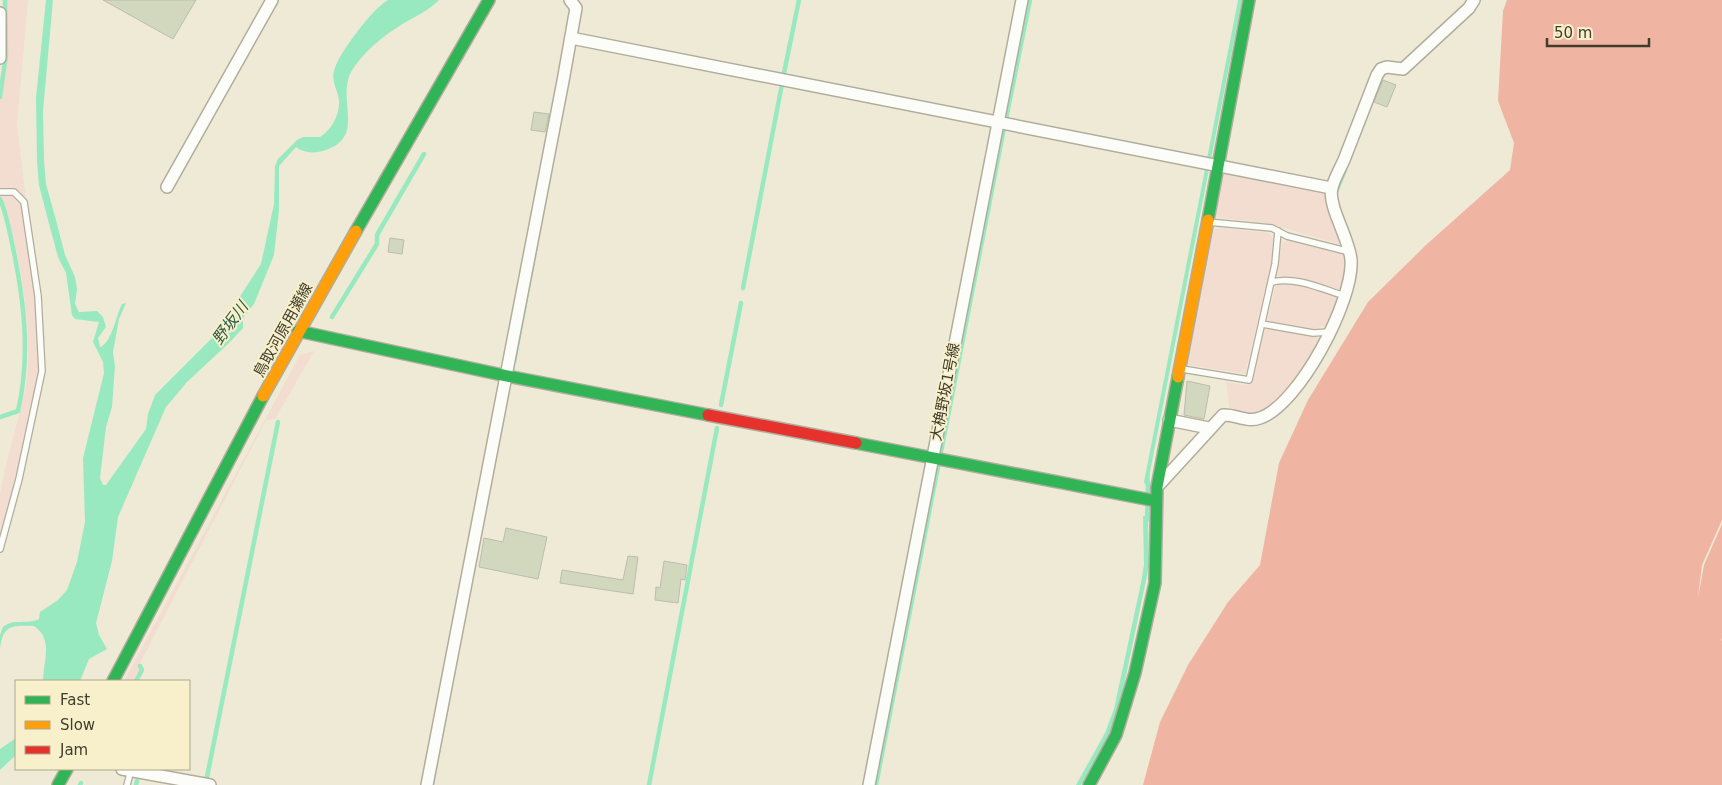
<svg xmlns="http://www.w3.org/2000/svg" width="1722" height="785" viewBox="0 0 1722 785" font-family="'DejaVu Sans','Noto Sans JP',sans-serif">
  <rect width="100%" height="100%" fill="#eeead6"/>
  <!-- green -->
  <g fill="#f2ddd0">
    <path d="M3,0H28L17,124L26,201L15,189H0V80L5,50Z"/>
    <path d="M1223,170L1328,192L1345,246L1271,224L1214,217Z"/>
    <path d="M12,194L15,195L22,205L35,289L40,371L21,462L0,541C0,526 0,510 0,495C6,460 17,426 25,391C35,342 20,241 0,196Z"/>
    <path d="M1220,228L1269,233L1273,238L1272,261L1245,374L1183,364L1212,230Z"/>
    <path d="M1287,240L1346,255L1344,292L1300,278L1276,276L1282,243Z"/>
    <path d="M1288,282L1342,298L1329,325L1312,329L1267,322L1275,288L1279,284Z"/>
    <path d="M1265,328L1322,338L1298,381L1274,406L1252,416L1230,411L1226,382L1246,385L1253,382Z"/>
    <path d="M314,351L275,419L266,420L139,665L141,670L135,681H124L300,355Z"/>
  </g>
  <!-- forest -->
  <path fill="#f0b5a2" d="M1507,0H1722V520L1702,565L1698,598L1704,565L1722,524V640L1719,637L1722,641V785H1143L1160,722L1188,665L1228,602L1260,565L1279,463L1308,400L1368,302L1426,245L1510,170L1514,143L1498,101L1503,11Z"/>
  <!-- water -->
  <g fill="#98e9c0">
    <path d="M46,0H53L43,111L44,161L46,184L56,220L65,255L75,277L77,289L75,304L79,312L97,311L103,317L106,327L98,338L100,347C112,343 116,315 122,304L126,303L119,319L113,352L115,366L112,407L106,427L100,478L103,485H106L146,429L148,414L155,395L215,335L261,264L274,204L275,166L278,159L297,140L303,137H320C331,130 340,115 339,101C338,90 331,82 334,71C338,54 373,8 388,0H439C428,11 414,17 401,25C383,36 362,53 351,72C339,94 357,125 341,141C330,152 308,157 296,147L279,166V210L274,255L254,304L243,318V328L231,341L187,382L166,407L118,517L112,561L96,623L99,635L107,649L89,659L80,681H43C43,661 54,640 34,626C11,625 3,625 0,649V635L3,627C14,618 27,625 39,619L40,612L58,600L67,590L77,562L85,522L83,458L104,373L103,362L93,342L99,322L75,319L72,315L66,273L58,257L48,220L39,185L37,161L36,98Z"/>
    <path d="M1238,0H1242L1150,472L1149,488H1147L1144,482Z"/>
    <path d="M576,44L516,363L513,362L572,46Z"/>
    <path d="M507,386L510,387L434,785H431Z"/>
    <path d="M1143,516H1148L1149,566L1119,709L1109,734L1081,785H1076L1105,733L1114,709L1141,583L1144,565Z"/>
    <path d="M16,738V755L0,770V749Z"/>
  </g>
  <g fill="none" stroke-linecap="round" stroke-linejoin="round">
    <!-- stream -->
    <g stroke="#98e9c0" stroke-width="4.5">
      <path d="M784,73L799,0"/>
      <path d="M0,97L6,55L5,0"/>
      <path d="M1006,119L1030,0"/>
      <path d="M1336,192L1345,170"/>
      <path d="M0,199C6,213 9,228 12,243C24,298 31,356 18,411L0,417"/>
      <path d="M743,288L782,84"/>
      <path d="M332,317L377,244V235L424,154"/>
      <path d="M721,405L741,303"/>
      <path d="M941,452L1004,128"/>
      <path d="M1147,520L1148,482"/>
      <path d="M136,681L142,670L140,666"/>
      <path d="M207,777L278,422"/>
      <path d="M80,785L81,783"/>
      <path d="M136,785L137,781"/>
      <path d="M649,785L717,428"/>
      <path d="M876,785L938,467"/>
    </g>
  </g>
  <!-- building -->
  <g fill="#d1d8be" stroke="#bcbdae">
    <path d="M103,0H196L173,39Z"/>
    <path d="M1383,80L1396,85L1387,107L1374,102Z"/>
    <path d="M534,112L549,114L545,132L531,130Z"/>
    <path d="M390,238L404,240L402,254L388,252Z"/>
    <path d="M1187,381L1210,386L1204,419L1184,415Z"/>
    <path d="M506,528L547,537L538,579L479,567L484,538L503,542Z"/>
    <path d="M628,556L638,557L633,594L560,583L562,570L623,580Z"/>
    <path d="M664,561L687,565L685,580L681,579L678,603L655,600L656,587L660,588Z"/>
  </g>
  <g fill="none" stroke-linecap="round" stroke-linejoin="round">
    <!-- lane casing -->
    <g stroke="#b0ad9d" stroke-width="8">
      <g id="lane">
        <path d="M0,192H14L24,202L38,296L42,371L19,479L0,549"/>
        <path d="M1208,222L1272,228L1287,236L1350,252"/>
        <path d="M1272,282C1296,276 1322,289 1345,296"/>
        <path d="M1262,324L1313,333L1329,332"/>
        <path d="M1182,369L1249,380L1275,264L1278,231"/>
        <path d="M127,785L131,770"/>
      </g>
    </g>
    <!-- street casing -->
    <g stroke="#b0ad9d" stroke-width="14">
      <g id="street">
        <path d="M0,13V58"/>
        <path d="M571,38L1331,188"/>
        <path d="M167,187L272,0"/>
        <path d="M1169,420L1209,428"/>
        <path d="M1158,486L1223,415C1236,414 1246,423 1260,418C1299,405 1354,300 1351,260C1350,240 1327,205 1332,188C1334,179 1340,169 1344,160C1355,132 1366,103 1377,75L1381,69L1387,67L1403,69L1469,8L1474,0"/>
        <path d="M122,769L210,785"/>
        <path d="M427,785L563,81L576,8L570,0"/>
        <path d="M869,785L1022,0"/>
      </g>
    </g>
    <!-- fast casing -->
    <g stroke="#b0ad9d" stroke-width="14">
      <g id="fast">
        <path d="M1208,220L1249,0"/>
        <path d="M356,231L489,0"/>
        <path d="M298,331L507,376L708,415"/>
        <path d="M856,443L1156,501"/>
        <path d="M113,681L263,396"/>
        <path d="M58,785L67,769"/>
        <path d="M1089,785L1116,735L1135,673L1155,583L1157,487L1178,377"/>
      </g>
    </g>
    <!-- slow casing -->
    <g stroke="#b0ad9d" stroke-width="14">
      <g id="slow">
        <path d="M1178,377L1208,220"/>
        <path d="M263,396L356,231"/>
      </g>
    </g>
    <!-- jam casing -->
    <g stroke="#b0ad9d" stroke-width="14">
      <path id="jam" d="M708,415L856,443"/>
    </g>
    <!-- lane -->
    <use href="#lane" stroke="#fcfcf9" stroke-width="5.5"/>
    <!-- street -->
    <use href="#street" stroke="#fcfcf9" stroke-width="11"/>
    <!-- fast -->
    <use href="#fast" stroke="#30b455" stroke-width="11"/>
    <!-- slow -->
    <use href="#slow" stroke="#ff9f0a" stroke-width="11"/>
    <!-- jam -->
    <use href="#jam" stroke="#e5322d" stroke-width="11"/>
  </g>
  <g text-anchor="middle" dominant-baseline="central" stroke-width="4" stroke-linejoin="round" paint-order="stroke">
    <!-- street labels -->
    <g font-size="15" fill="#403d2e" stroke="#f8f0cb">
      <text transform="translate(283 330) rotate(-61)">鳥取河原用瀬線</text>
      <text transform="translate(945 392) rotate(-79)">大桷野坂1号線</text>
    </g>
    <!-- water labels -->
    <g font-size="16" font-style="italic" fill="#2d5d49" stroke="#f8f0cb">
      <text transform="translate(230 323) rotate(-54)">野坂川</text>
    </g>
  </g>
  <!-- legend -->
  <rect x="15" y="680" width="175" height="90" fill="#f8f0cb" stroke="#aea88c"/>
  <rect x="25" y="696" width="25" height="8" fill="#30b455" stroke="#aea88c"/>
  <text x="60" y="705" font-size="15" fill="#403d2e">Fast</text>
  <rect x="25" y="721" width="25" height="8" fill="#ff9f0a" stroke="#aea88c"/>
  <text x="60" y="730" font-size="15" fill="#403d2e">Slow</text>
  <rect x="25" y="746" width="25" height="8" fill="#e5322d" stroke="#aea88c"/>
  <text x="60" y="755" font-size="15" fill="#403d2e">Jam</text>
  <!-- scale -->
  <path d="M1547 38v8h102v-8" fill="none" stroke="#403d2e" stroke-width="2.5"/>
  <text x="1554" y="38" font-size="15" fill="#403d2e" stroke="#f8f0cb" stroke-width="4" paint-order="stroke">50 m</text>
</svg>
